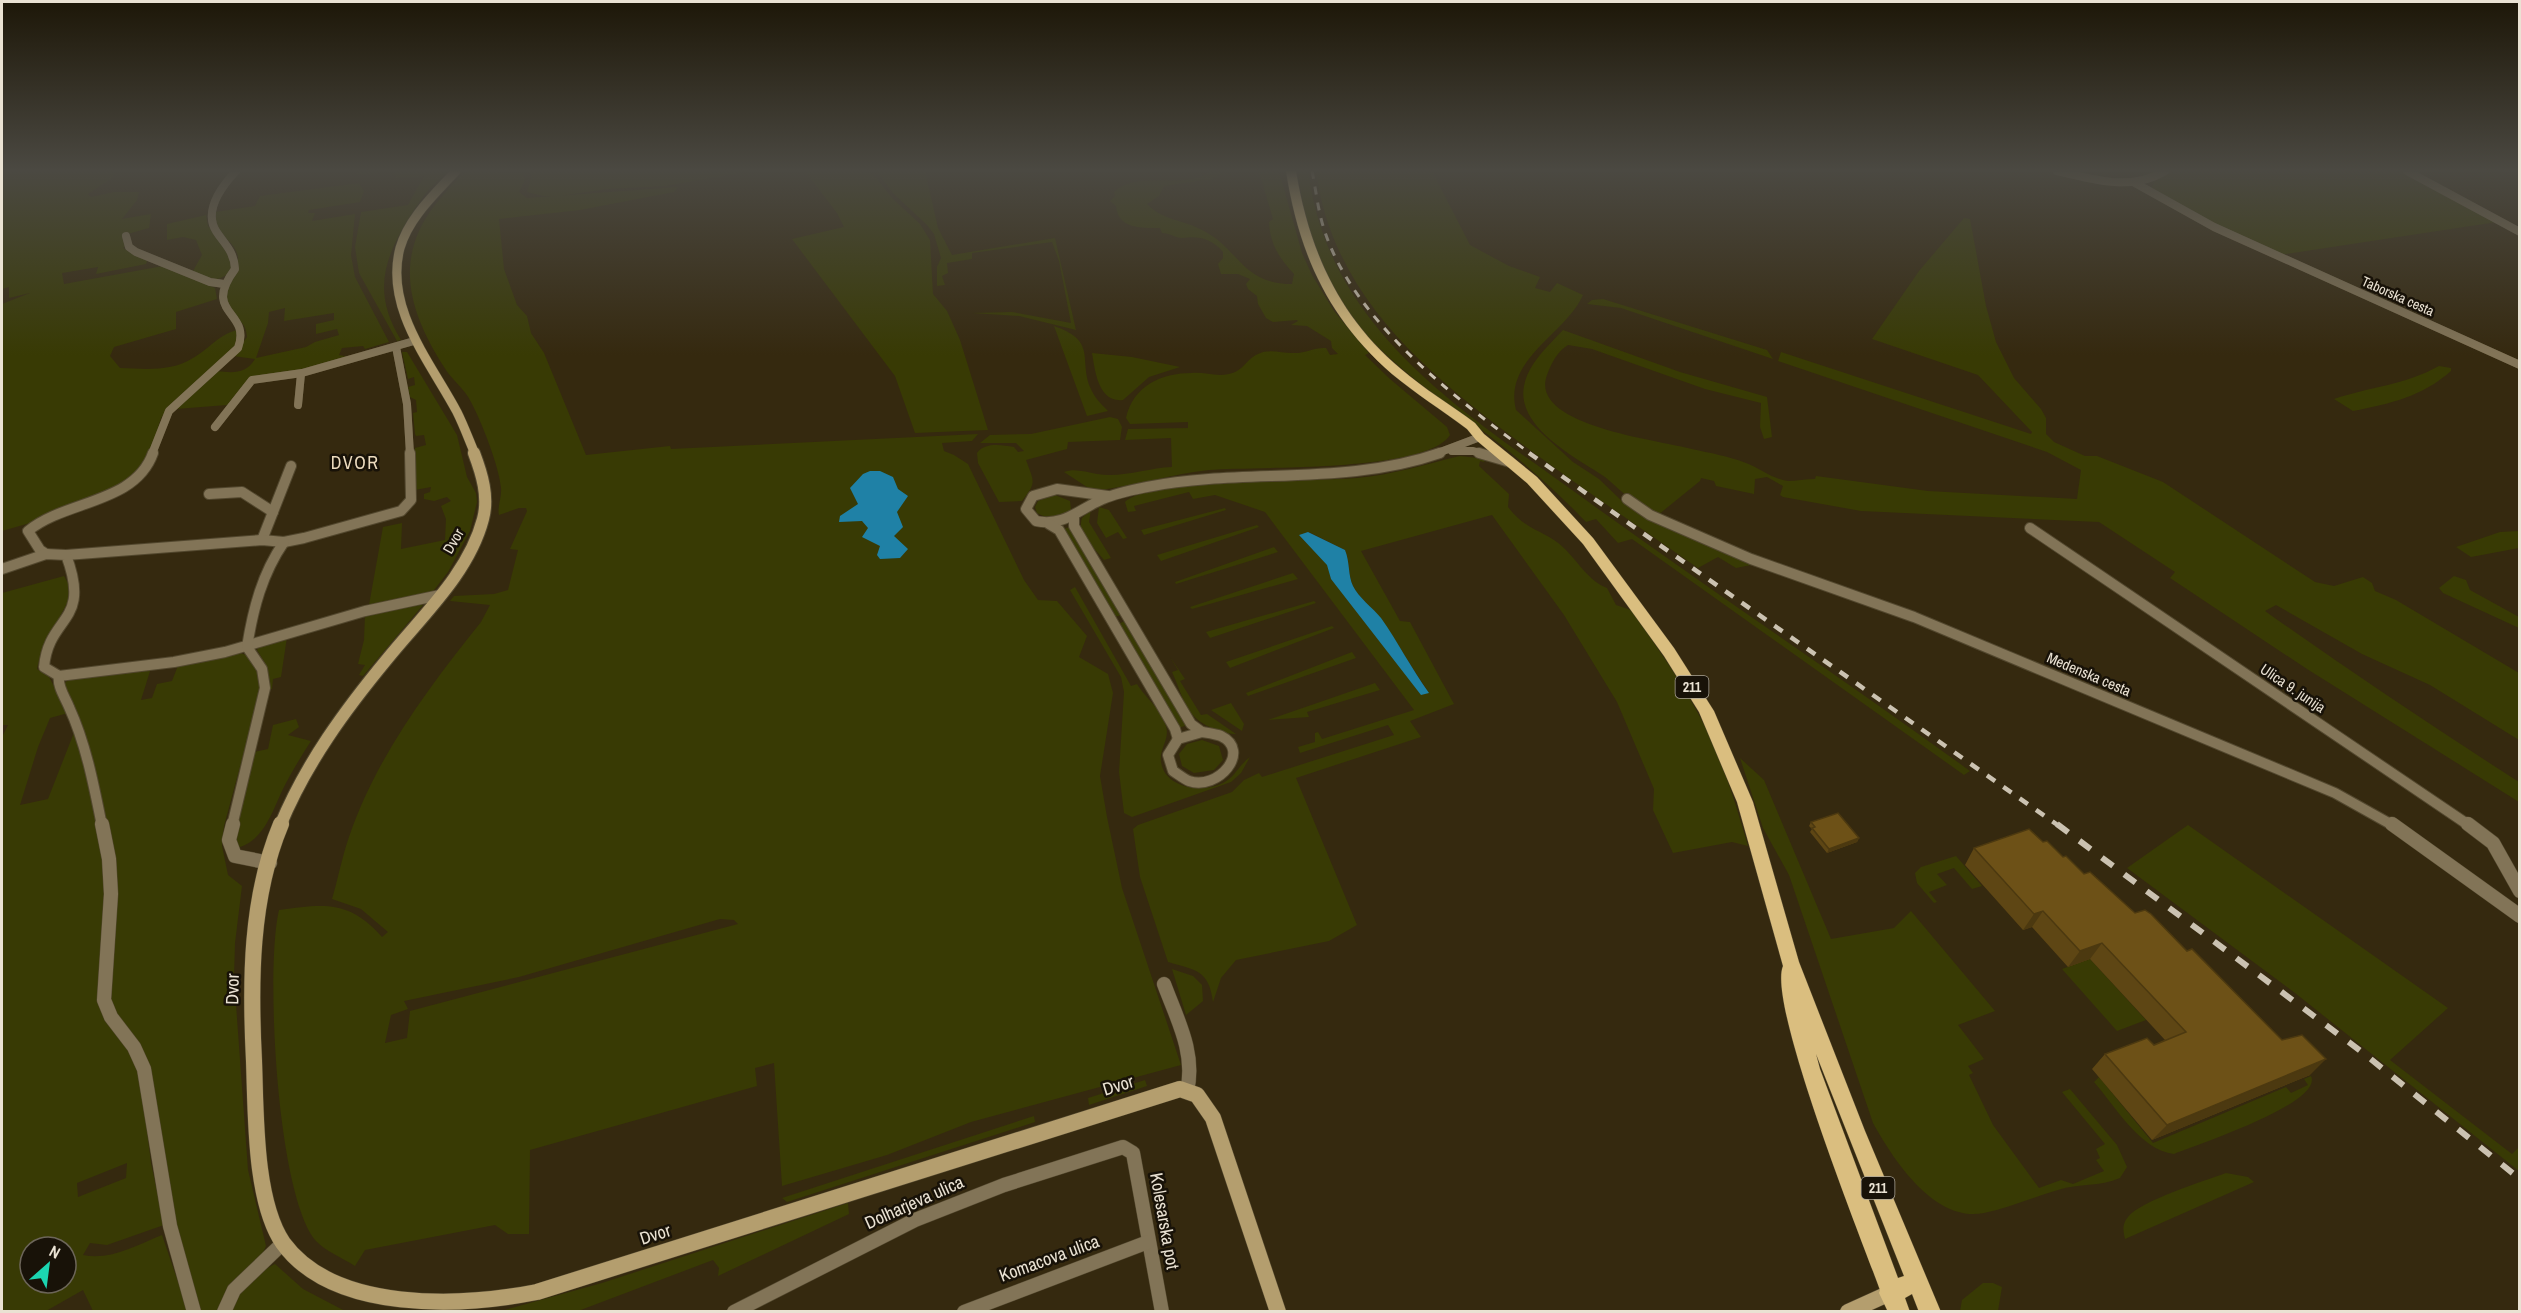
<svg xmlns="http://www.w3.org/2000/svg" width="2521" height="1313" viewBox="0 0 2521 1313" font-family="'Archivo Narrow',sans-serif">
  <rect width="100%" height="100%" fill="#35290f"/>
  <!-- green -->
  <g fill="#383a04" fill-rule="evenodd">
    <path d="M2,171H115L112,178L88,194L91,197L114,192H139L137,200L122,219L151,214L149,228L124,235L126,246L123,248L147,261L146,264L96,274L98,267L62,273L64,284L163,266L215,288L217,299L176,312V329L114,347L110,356L120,368C145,369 171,372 193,358C212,347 218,334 241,329L236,348L174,401L161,418L149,457L132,480L37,521L2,531V304L30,293L9,298V287L2,289Z"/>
    <path d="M357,171H451C435,180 426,192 416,207C387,252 369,288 401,340L397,341L359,273L355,247L361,212L408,205L424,176L396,178L394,171L357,175Z"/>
    <path d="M468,171L523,173L525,180L519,192L527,198L678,187L674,192L580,210L499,219L504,269L517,305L527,316L531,333L544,353L586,455L670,446L671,449L978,434L972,441L942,443L944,451L954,455L968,464L1024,580L1038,600L1057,601L1087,636L1079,657L1108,674L1113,693L1100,776L1107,817L1122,888L1181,1065L971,1122L887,1155L782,1186L774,1063L755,1068L757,1086L530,1150L529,1234H508L495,1225L365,1250L355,1266C343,1258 325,1251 316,1241C277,1196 265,970 279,910C325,904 349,900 382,937L388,932L361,909L332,899C338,879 342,857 349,837C376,757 429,687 481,622L490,605L450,601L454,596L494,594L508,590L518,550L510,549L527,511L526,508H519L499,515C497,507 502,497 501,488C499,466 482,423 471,402C465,389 451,379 444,367C408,310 392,256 439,200C448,190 456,179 468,171ZM720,919L734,920L738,924L410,1011L407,1038L385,1043L391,1015L408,1009L404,1001L519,977Z"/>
    <path d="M528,171H751L665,186L607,189L560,196H543L527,192L532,175Z"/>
    <path d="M805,171H862L873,174L893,199L920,224L930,240L933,294L947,311L960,340L988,430L915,433L895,376L792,239L844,227L837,213Z"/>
    <path d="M877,171H925L938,228L952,255L1055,238L1076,330L1019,316L972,313L1012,312L1071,323L1059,261L1052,242L972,253V259L947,263L948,273L942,276L945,285L937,286V267L941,258L934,234L927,225L893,193Z"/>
    <path d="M1211,171H1225L1212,179L1164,186L1159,196L1147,204C1165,222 1183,219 1204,231C1239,249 1242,284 1292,284L1294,274C1279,258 1270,244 1269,222L1273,219L1259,171H1279L1302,253L1312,275L1334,311L1369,353L1365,355L1390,379L1447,427L1450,435C1426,473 1254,466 1209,470C1173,474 1137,485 1101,490L1093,491L1064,472C1075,468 1085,472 1097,474C1123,478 1147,468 1172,467L1171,438L1125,440L1128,429L1188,428V422L1130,424L1126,418C1133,386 1161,373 1192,373C1205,372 1216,377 1229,374C1244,371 1246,359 1258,354C1270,348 1283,354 1295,353C1306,353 1316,347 1326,348L1330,355L1338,354L1332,348L1331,341L1307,326L1291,325L1298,321L1297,320L1273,322L1266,318L1258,304L1257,296L1248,289L1246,284L1250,279L1238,274H1221L1218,264L1223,258V252C1211,238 1199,236 1182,238C1176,238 1169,233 1162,233L1160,228C1141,228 1118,229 1116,206L1110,201L1115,196L1114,192C1139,169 1185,191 1211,171Z"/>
    <path d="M1298,171H1308C1316,228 1336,275 1372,321C1427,392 1507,443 1579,495C1708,589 1841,677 1970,771L1964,775L1632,539L1618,543L1596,519L1586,522C1556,491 1525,463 1491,437C1430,390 1357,345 1323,272C1309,241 1302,205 1298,171Z"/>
    <path d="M1316,171H1432L1470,245L1509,266L1540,277L1535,288L1550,292L1557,283L1583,295C1566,334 1503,359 1516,410L1573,462L1599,479L1625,504L1751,565L1736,568L1718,557L1698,568C1643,530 1588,492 1534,453C1435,380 1333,301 1316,171Z"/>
    <path d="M2170,171H2402L2497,222L2279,255L2233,235L2151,188L2154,182Z"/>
    <path d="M359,183L364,191L360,202L309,210L308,213H315L312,221L355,214L351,255L355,277L389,342L365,349L363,346L342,348L339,355L350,357L313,369L249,378L227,405L176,409L217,371C233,373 246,374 255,359L233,356L247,337C246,318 233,321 228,307C220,289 240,275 238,257C236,243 222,238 217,226C215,222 215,216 215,212L255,206L260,196ZM285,308L284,321L334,313V320L316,324V334L337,329L339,335L315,342L306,347L256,358L268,323L269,312Z"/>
    <path d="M206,215L208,226L230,249L232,270C221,282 205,283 193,271L202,255L196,240L183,237L167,240V224Z"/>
    <path d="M1964,218L1970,219L1971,224L1986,306L1996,342L2014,378L2041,409L2046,418V434L2054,442L2085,456H2097L2163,482L2315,582L2334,586L2363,577L2372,583L2375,591L2396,600L2519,673V740L2430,685L2362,654L2276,605L2265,611C2348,670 2433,727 2519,782V802L2307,669L2170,578L2175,572L2099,522L1861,511L1783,497L1780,495L1783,486L1767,477L1755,479L1754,494L1716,486L1714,481L1701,478L1700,481L1658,515C1649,509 1638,505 1630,498C1621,492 1614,484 1605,477C1577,458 1516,428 1524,386C1528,364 1548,346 1563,330L1680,372L1767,397L1772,437L1764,439L1760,427L1761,403L1705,389L1592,349L1568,345C1557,352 1552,362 1547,375C1528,426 1660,440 1692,449C1710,453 1728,456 1746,463C1760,468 1772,479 1788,481C1796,481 1806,479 1815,479L1816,476L1928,491L2077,499L2081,470L2047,452L1778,361L1781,352L2031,434L2032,432L1978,375L1872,339L1919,271Z"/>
    <path d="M1603,299L1767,350L1773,359L1621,308L1587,304L1592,300Z"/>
    <path d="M1054,326C1097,341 1079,358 1090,387C1094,397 1101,404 1108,411L1087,416Z"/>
    <path d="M402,352H407L457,435L467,477L476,493L477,502L470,531L448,572L431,594L374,607L369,605L383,527L402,523L401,549L445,540L446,519L441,506L451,501L447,497L434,501L424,499V494L430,492L431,487L415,490V448L426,445L424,435L416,436L415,434L413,413L417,412L416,400L410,397L408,387L415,385L414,377L408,379Z"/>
    <path d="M1092,353L1132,357L1180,367L1149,377L1123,400C1098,403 1095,370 1092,353Z"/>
    <path d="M2439,366L2451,368V371C2423,396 2390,404 2353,411L2334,399C2369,387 2405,385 2439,366Z"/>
    <path d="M1110,417L1118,419L1122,427L1120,440L1068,442L1067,449L1026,460C1034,482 1037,482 1022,501L999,502L978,463L977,453C985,442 1001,445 1014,447L1018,452L1024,451L1016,443H980L990,435L1031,434Z"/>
    <path d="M1460,456L1486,459L1484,462L1480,461L1479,466L1509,494L1508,507C1528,533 1546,530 1565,549C1579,563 1589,581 1607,588L1616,605L1631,610C1661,653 1693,697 1714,746C1728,778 1738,812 1748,846L1732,842L1673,853L1653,810L1654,789L1617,702L1564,615L1492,515L1361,551L1400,621L1410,622L1454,704L1410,721L1421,737L1296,778L1357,925L1329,941L1236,960L1221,978L1213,1002C1209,970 1196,970 1168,962L1140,877L1133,829L1138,825L1232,792L1244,780L1259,773L1262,777L1394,735L1388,725L1300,753L1298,747L1315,742V733L1318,732L1322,739L1414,710L1265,512L1215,495L1193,499L1189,492L1134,506L1136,511L1128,512L1125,502C1151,477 1314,482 1357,478C1392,475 1426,464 1460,456ZM1309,532L1345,550C1350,562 1348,575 1353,586C1358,597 1373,608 1380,618C1398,642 1411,668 1429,692L1331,579L1328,565L1299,535Z"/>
    <path d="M1055,495L1070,501L1071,509C1062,518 1048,520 1037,513L1035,507L1038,501Z"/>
    <path d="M1099,507L1109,510L1127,538L1123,539L1118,532L1106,538L1097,523Z"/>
    <path d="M1225,508L1226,510L1144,535L1141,530Z"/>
    <path d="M1091,509L1089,522L1111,558L1104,560C1095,548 1076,535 1082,518Z"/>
    <path d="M1257,525L1259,527L1161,561L1157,555Z"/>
    <path d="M1070,527L1122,615L1114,617L1063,529Z"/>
    <path d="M2519,531V548L2471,557L2456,547L2500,532Z"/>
    <path d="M1274,547L1278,552L1176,584L1175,582Z"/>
    <path d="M1293,573L1298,579L1192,609L1190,607Z"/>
    <path d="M64,576L73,592C62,614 41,647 37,669L49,677L68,713L50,718L38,747L20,805L48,799L75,730L90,788L104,864L106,899L99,990L140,1074L151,1163L164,1225L107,1245L90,1243L83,1255C110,1261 137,1245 162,1235L188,1311H93L83,1290L46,1311H2V737L8,725H2V593ZM127,1163L126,1178L78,1197L77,1183ZM30,1247H66V1283H30Z"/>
    <path d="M2454,576L2466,580L2470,590L2519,617V628L2443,593L2439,588Z"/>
    <path d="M1075,587L1131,686L1137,684C1146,699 1161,708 1166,726C1170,740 1159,748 1161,762C1165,789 1203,793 1223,783C1235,777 1239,765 1250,757L1241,773L1231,782L1132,817L1124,813L1119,772L1124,692L1121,677L1070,590Z"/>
    <path d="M1314,601L1316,603L1210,638L1206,632Z"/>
    <path d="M421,603L423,605L363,676L359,675L365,665L358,664L364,640L365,615Z"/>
    <path d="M1125,621L1187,725L1179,728L1118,624Z"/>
    <path d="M1332,626L1334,628L1230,668L1226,662Z"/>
    <path d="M287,637L281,677L273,679L272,689L268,690L265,663L257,650L259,647Z"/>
    <path d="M237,652L246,655L257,669L261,689L224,826L222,846L228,875L242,886L235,943L234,977L248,1170L266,1246L260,1259L218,1311H200L172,1216L153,1088L109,1000L115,889L63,684L73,677L151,668L141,700L152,698L157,684L172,681L179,663Z"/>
    <path d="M1352,652L1356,658L1248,696L1246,693Z"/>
    <path d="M1170,657L1185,679L1180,681L1201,715L1207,714L1236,734C1229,734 1224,732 1217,730C1184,718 1185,700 1172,672L1178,670Z"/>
    <path d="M1375,683L1380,690L1307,712L1309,717L1268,720Z"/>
    <path d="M1231,703L1244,724L1242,731L1211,710Z"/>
    <path d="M296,719L299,727L288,735L311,741C302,755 294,768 286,783C274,805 267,838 240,847L234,844L237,814L254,752L268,749L273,725Z"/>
    <path d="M1202,740L1219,746L1223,760L1214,770L1194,773L1182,766L1179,754L1187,744Z"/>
    <path d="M1740,758L1764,780L1831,939L1894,928L1911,911L1995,1011L1958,1025L1984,1059L1968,1066L1973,1073L1969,1075L1993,1125L2039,1188L2061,1180L2073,1184L2104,1171L2096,1160L2100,1158L2096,1149L2105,1144L2062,1092L2070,1089L2117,1145L2127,1167L2120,1178C2100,1187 2079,1183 2058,1190C2033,1197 2009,1208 1984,1213C1934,1223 1893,1159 1873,1123L1789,875L1763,828Z"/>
    <path d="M2188,825L2448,1008L2390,1060L2512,1154L2519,1147V1171L2295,993L2127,868Z"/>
    <path d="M1956,856L1982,886L1972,889L1954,868L1937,874L1947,885L1929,892L1937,902L1934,903L1917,883L1915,873L1921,867Z"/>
    <path d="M2090,959L2146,1020L2117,1031L2062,969Z"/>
    <path d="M1172,969L1193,976L1202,985L1203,1001L1186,1015Z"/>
    <path d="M2311,1076C2324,1103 2196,1145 2174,1154C2140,1150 2115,1106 2094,1082L2099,1077L2153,1143L2286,1087L2291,1093L2308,1085L2304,1079Z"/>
    <path d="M1145,1080L1147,1086L1089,1105L1088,1098Z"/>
    <path d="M1034,1116L1035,1122L787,1202L782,1198Z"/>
    <path d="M2226,1173L2248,1177L2254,1182L2125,1239C2123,1230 2122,1224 2128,1217C2140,1201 2204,1181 2226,1173Z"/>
    <path d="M848,1203L849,1214L718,1276L719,1268L713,1260L578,1311H501L602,1283Z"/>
    <path d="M275,1264L303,1289L345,1311L231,1312C238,1291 256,1273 275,1264Z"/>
    <path d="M1983,1283H1993L2002,1287L1998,1311H1960L1962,1300Z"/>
  </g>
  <!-- water -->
  <g fill="#1f81a6">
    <path d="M870,471H880L893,477L898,489L908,496L897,512L903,527L894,536L908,549L900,558L880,559L877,555L880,546L862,537L868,528L862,521L839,522L840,516L858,504L850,488L863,474Z"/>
    <path d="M1308,532L1345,550C1350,562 1348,576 1353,586C1358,597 1373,608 1381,618C1398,642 1411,668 1429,693L1421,695L1331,579L1327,565L1299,535Z"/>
  </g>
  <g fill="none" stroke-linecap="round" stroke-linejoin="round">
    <!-- street-far2 casing -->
    <g stroke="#52472e" stroke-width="8">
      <g id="street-far2">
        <path d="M2057,171C2093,179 2131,192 2165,171"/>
        <path d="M2407,171L2520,232"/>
        <path d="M2135,183L2214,227L2520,365"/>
        <path d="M126,236L129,247L136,252L210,282L224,284"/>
        <path d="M396,347L407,404L410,454"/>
        <path d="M298,405L301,374"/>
        <path d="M215,427L252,380L302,373L414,341"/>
        <path d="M1452,451H1473L1484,454"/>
        <path d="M152,454L169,411L238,348C252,310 201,315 235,269C234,251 225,245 216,231C203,210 222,186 236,171"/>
        <path d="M1435,454L1480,437"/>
      </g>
    </g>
    <!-- street-far1 casing -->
    <g stroke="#52472e" stroke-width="12">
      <g id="street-far1">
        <path d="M1479,453L1510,462"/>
        <path d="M209,494L242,492L273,512"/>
        <path d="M1108,496L1057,489L1033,496L1026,509L1036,521C1064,527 1079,509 1103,499C1116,493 1132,490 1147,487C1244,468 1345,486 1440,453"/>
        <path d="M1627,499L1650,515L1751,559L1914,617L2335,793L2394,826"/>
        <path d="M1074,516V526L1191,724L1202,732"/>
        <path d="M1049,524L1059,530L1175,729L1178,739"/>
        <path d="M2030,528L2470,826"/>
        <path d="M262,540L291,466"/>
        <path d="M46,554L40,550L28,531C65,500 135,504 153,453"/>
        <path d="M66,555L262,540L284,542L304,538L401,511L411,500L410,453"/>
        <path d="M2,569L46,554L66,555C92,624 49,614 44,667L59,676L174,662L225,652L365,611L440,595"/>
        <path d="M59,676C57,686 65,697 69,707C86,744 94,786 102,826"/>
        <path d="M1202,732C1208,733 1216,734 1221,736C1252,751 1218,791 1189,781C1184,779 1178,774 1173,771L1168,755L1178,739Z"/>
        <path d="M232,826L265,688L262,669L247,647C253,609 262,574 284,542"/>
      </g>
    </g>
    <!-- street casing -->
    <g stroke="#52472e" stroke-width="15">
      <g id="street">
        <path d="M102,824L109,859L111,894L104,1000L111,1017L134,1047L144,1069L170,1226L194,1312"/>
        <path d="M233,824L229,840L235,856L270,863"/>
        <path d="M2392,824L2520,916"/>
        <path d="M2468,824L2493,843L2520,891"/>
        <path d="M1164,984C1177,1019 1196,1053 1187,1091"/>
        <path d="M224,1312L234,1290L283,1243"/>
        <path d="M734,1312L915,1220L1004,1185L1123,1147L1133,1153L1162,1312"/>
        <path d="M964,1312L1148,1242"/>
      </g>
    </g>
    <!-- secondary-far2 casing -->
    <g stroke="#52472e" stroke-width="10">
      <path id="secondary-far2" d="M456,171C435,194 409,217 400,248C384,308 431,363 457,412C464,426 469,440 475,454"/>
    </g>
    <!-- secondary-far1 casing -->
    <g stroke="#52472e" stroke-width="14">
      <path id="secondary-far1" d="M280,826C306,763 345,710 388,658C422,616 469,573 483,519C489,497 482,474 474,453"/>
    </g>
    <!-- secondary casing -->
    <g stroke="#52472e" stroke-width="17">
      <g id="secondary">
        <path d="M281,824C250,898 250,983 254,1061C256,1112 254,1200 283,1243C334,1313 461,1307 537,1292L1180,1089L1197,1095L1213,1118L1278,1312"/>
        <path d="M1848,1312L1890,1293"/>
      </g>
    </g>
    <!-- primary casing -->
    <g stroke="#52472e" stroke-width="1">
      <path id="primary" d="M1286,171H1296C1309,250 1339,317 1401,369C1424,389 1451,405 1475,423L1484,434L1537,477L1593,538L1674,648L1714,711L1753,802L1799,962L1865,1131L1941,1312H1919L1912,1294L1905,1298L1910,1312H1888L1879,1293L1880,1290C1862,1240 1767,1004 1783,966L1737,802L1699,712L1664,656L1583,544L1527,483L1476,440L1467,429C1442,410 1416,394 1392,374C1328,318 1299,254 1286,171ZM1816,1054L1904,1276L1898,1278L1820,1069Z"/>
    </g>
    <!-- street-far2 -->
    <use href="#street-far2" stroke="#827457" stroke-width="8"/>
    <!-- street-far1 -->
    <use href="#street-far1" stroke="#827457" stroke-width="10"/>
    <!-- street -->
    <use href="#street" stroke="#827457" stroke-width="14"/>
    <!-- secondary-far2 -->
    <use href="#secondary-far2" stroke="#b49e6e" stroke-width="9"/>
    <!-- secondary-far1 -->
    <use href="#secondary-far1" stroke="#b49e6e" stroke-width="12"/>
    <!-- secondary -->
    <use href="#secondary" stroke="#b49e6e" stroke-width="16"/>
    <!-- primary -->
    <use href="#primary" fill="#dabe7f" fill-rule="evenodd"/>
    <!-- rail-far2 -->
    <path stroke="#cbc2b1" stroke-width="3" stroke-dasharray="8 8" stroke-linecap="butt" d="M1312,171C1316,190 1318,211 1324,229C1353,321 1456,399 1531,454"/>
    <!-- rail-far1 -->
    <path stroke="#cbc2b1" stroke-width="4.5" stroke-dasharray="10 10" stroke-linecap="butt" d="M1529,453L2059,826"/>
    <!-- rail -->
    <path stroke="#cbc2b1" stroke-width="6" stroke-dasharray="14 14" stroke-linecap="butt" d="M2057,824L2362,1052L2520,1179"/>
  </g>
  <!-- wall -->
  <g fill="#5e4614">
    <path d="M1811,822L1859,838L1857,842L1827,853L1810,832L1812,829L1809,826Z"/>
    <path d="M2043,842L2084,874L2310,1075L2152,1140L2092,1069L2105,1054L2154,1045L2165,1040L2090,959L2068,967L2032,927L2023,930L1965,865L1974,848Z"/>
  </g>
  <!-- shaded-wall -->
  <g fill="#4c3910">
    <path d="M1859,838L1857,842L1827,853L1829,849Z"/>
    <path d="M2043,911L2032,927L2023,930L2034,914Z"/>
    <path d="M2102,943L2090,959L2068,967L2080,951Z"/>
    <path d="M2326,1059L2310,1075L2152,1140L2167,1125Z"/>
  </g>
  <!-- building -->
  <g fill="#6d5117" stroke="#4c3910" stroke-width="1.5">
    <path d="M1838,813L1859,838L1829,849L1812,828L1815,827L1811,822Z"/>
    <path d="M2029,829L2043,842L2047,841L2063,857L2066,856L2084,874L2090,872L2135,913L2145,910L2151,914L2187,951L2192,949L2282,1040L2302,1035L2326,1059L2167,1125L2105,1054L2147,1038L2154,1045L2186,1032L2102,943L2080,951L2043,911L2034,914L1974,848Z"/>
  </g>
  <!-- sky -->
  <linearGradient id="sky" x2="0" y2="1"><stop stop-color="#1d1708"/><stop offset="0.48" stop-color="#4b4942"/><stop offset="1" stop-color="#4b4942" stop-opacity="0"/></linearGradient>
  <rect width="2521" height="355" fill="url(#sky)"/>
  <g text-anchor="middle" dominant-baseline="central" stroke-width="5" stroke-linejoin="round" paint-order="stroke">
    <!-- far-street labels -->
    <g font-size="14" fill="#eae2d3" stroke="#181208">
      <text transform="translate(2398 296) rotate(24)">Taborska cesta</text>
    </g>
    <!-- shield labels -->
    <g fill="#181208" stroke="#aba496" stroke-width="1.5">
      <rect x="1675.5" y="676" width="33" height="22" rx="4.5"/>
      <rect x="1861.5" y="1177" width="33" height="22" rx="4.5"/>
    </g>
    <g font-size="14" font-weight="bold" fill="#eae2d3">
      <text x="1692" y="687">211</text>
      <text x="1878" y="1188">211</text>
    </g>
    <!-- street labels -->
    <g font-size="15" fill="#eae2d3" stroke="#181208">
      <text transform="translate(453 541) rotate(-60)">Dvor</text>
      <text transform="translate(2089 674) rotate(23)">Medenska cesta</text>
      <text transform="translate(2293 688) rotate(34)">Ulica 9. junija</text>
    </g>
    <!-- quarter labels -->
    <g font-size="18" letter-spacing="1.5" fill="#eddcbf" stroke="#181208">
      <text x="355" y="462">DVOR</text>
    </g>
    <!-- near-street labels -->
    <g font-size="18" fill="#eae2d3" stroke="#181208">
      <text transform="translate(232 989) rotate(-89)">Dvor</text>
      <text transform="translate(1118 1085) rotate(-17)">Dvor</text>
      <text transform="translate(914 1202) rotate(-24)">Dolharjeva ulica</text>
      <text transform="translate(1165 1221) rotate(80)">Kolesarska pot</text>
      <text transform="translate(655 1234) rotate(-18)">Dvor</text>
      <text transform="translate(1049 1258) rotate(-20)">Komacova ulica</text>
    </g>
  </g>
  <!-- border -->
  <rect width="2521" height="1313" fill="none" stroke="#eae2d3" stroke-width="6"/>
  <!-- north arrow -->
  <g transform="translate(48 1265) rotate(28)"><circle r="28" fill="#181208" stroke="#6c6559" stroke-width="1.5"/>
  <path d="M0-4.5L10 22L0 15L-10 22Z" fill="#1cd5b1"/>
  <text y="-9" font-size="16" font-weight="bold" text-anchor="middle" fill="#eae2d3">N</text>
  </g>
</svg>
